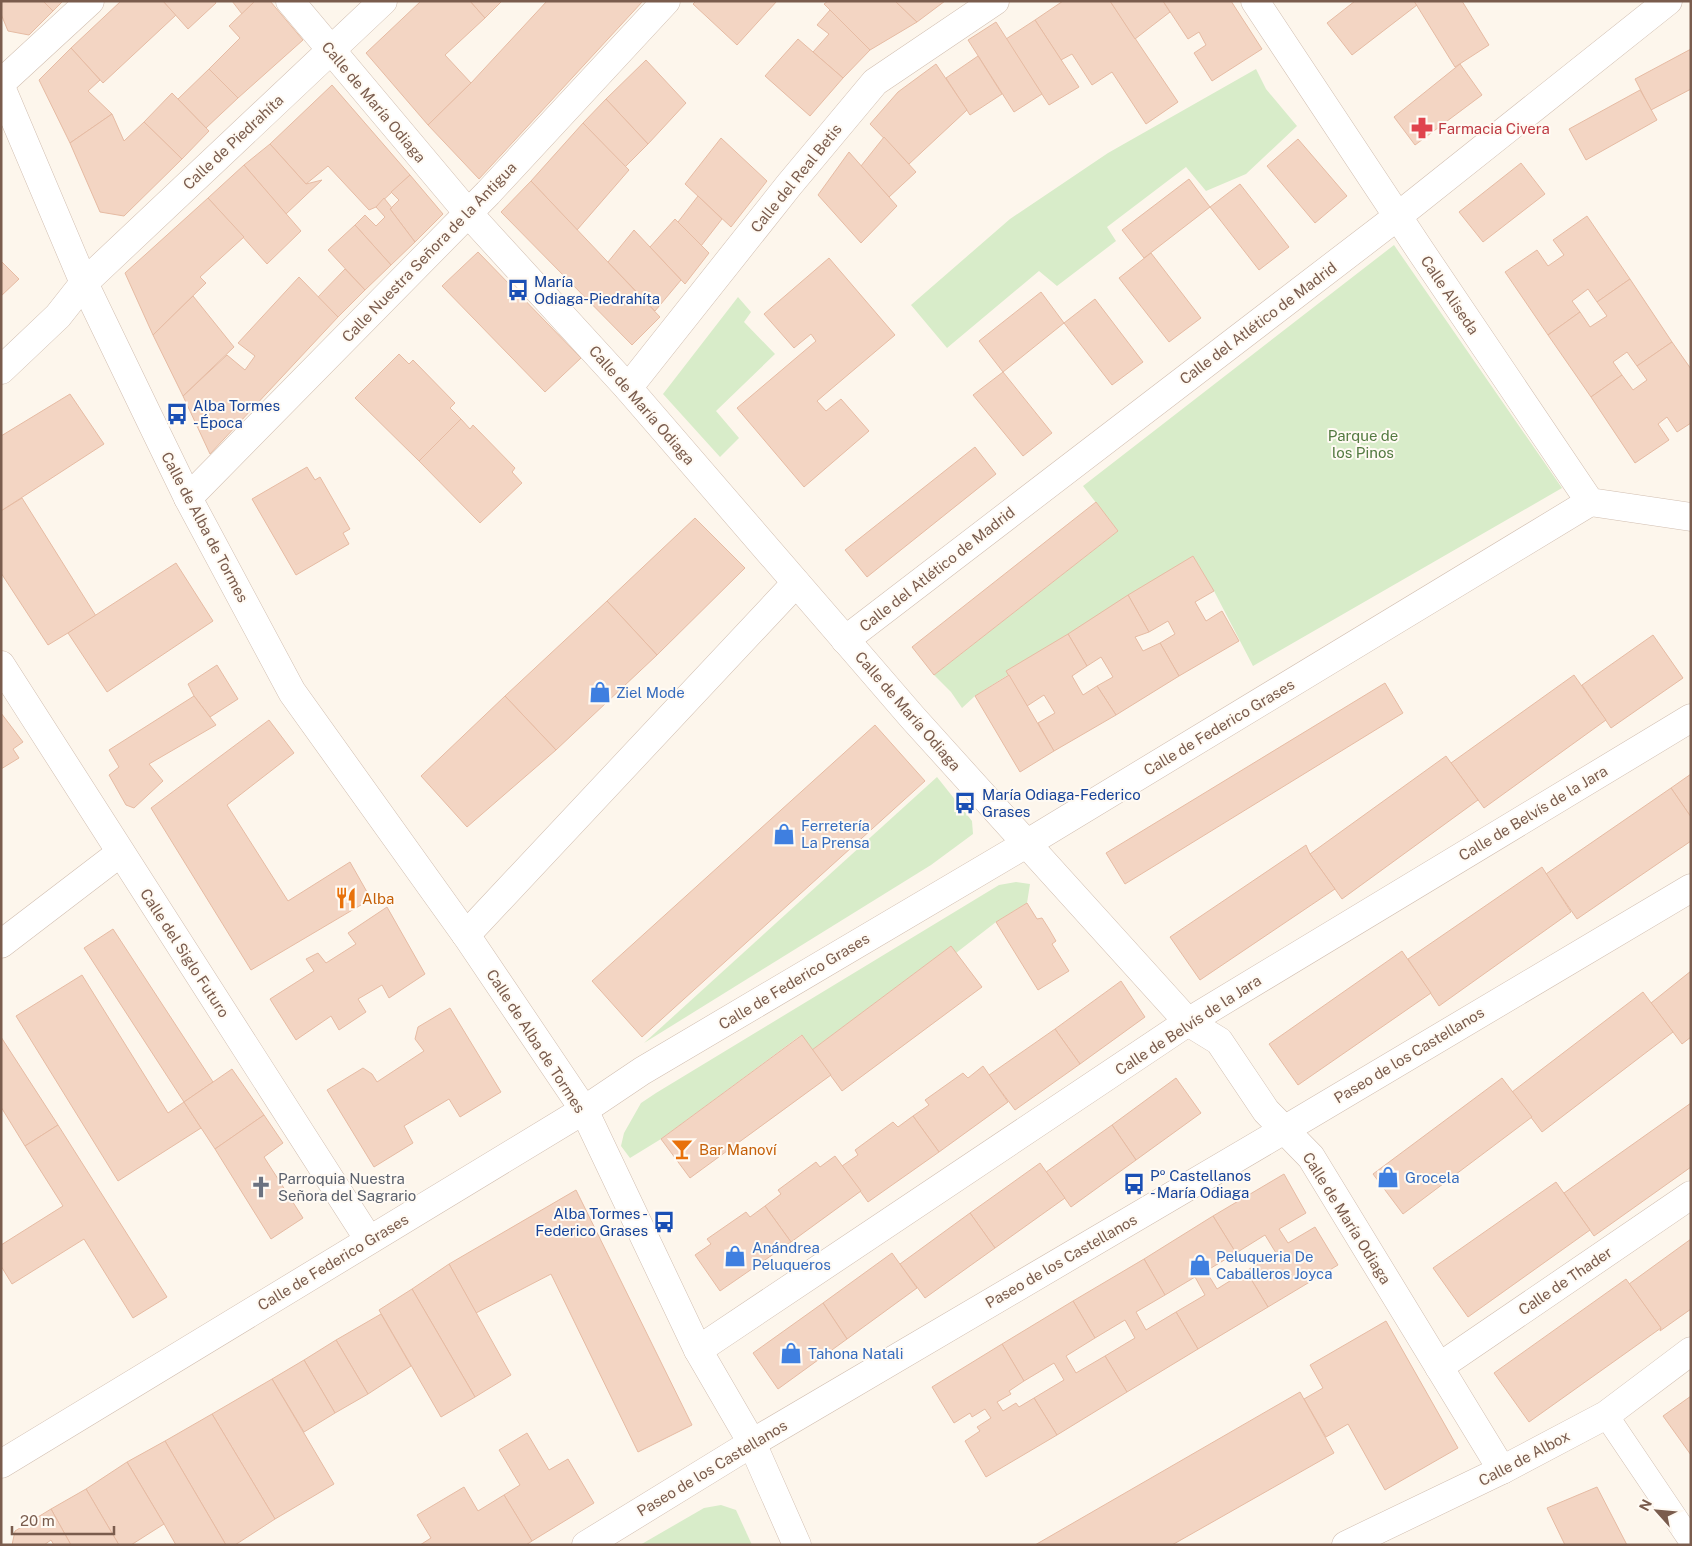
<svg xmlns="http://www.w3.org/2000/svg" width="1692" height="1546" viewBox="0 0 1692 1546" font-family="'Public Sans',sans-serif">
  <rect width="100%" height="100%" fill="#fdf6ec"/>
  <!-- green -->
  <g fill="#d8ecc9">
    <path d="M1256,69L1266,89L1297,126L1246,174L1206,191L1186,167L1107,227L1116,241L1057,286L1039,271L947,348L911,305L1010,219L1108,153Z"/>
    <path d="M1394,245L1562,488L1253,666L1214,591L1193,556L975,696L962,708L951,692L934,675L1118,531L1083,486Z"/>
    <path d="M738,297L751,312L744,322L775,354L716,411L739,438L720,457L663,394Z"/>
    <path d="M937,777L972,821L973,834L931,865L644,1043Z"/>
    <path d="M1016,882L1030,884L1027,903L996,922L956,953L951,946L812,1050L801,1035L661,1139L630,1158L621,1146L624,1133L641,1103L656,1093L999,885Z"/>
    <path d="M721,1505L736,1510L752,1545H640L704,1508Z"/>
  </g>
  <!-- building -->
  <g fill="#f3d5c3" stroke="#e6bba3">
    <path d="M1,1H43L53,11L29,35L8,31L1,14Z"/>
    <path d="M43,1H63L53,11Z"/>
    <path d="M121,1H163L176,15L103,83L71,48Z"/>
    <path d="M163,1H215L216,3L188,29Z"/>
    <path d="M232,1H255L242,14Z"/>
    <path d="M255,1H270L303,40L238,98L209,69L240,38L229,26Z"/>
    <path d="M421,1H470L485,18L445,55L471,83L428,125L366,53Z"/>
    <path d="M470,1H502L485,18Z"/>
    <path d="M547,1H643L479,179L428,125L471,83Z"/>
    <path d="M696,1H777L737,45L693,4Z"/>
    <path d="M828,1H895L917,22L870,50L824,4Z"/>
    <path d="M895,1H945L917,22Z"/>
    <path d="M1063,1H1110L1178,102L1146,124L1112,72L1092,85L1072,54L1061,60L1035,20Z"/>
    <path d="M1110,1H1163L1170,12L1135,39Z"/>
    <path d="M1163,1H1231L1262,49L1212,81L1194,53L1206,45L1199,32L1188,39Z"/>
    <path d="M1355,1H1414L1417,5L1352,55L1327,23Z"/>
    <path d="M1414,1H1462L1489,45L1455,67Z"/>
    <path d="M830,10L870,50L843,78L813,52L829,34L817,25Z"/>
    <path d="M1035,20L1079,87L1049,105L1006,39Z"/>
    <path d="M996,22L1042,94L1014,112L968,40Z"/>
    <path d="M798,39L843,78L810,116L765,76Z"/>
    <path d="M71,48L100,80L88,91L112,114L70,143L39,80Z"/>
    <path d="M1691,49V89L1651,110L1635,79Z"/>
    <path d="M978,56L1002,94L970,115L946,78Z"/>
    <path d="M646,60L686,103L648,144L606,99Z"/>
    <path d="M936,64L967,110L909,164L870,124L898,92Z"/>
    <path d="M1460,64L1482,95L1415,145L1394,117Z"/>
    <path d="M209,69L238,98L206,128L178,99Z"/>
    <path d="M332,85L410,175L376,207L369,210L328,166L306,184L270,144Z"/>
    <path d="M1640,90L1657,120L1586,160L1569,129Z"/>
    <path d="M172,93L209,131L182,159L144,122Z"/>
    <path d="M606,99L648,144L625,167L583,123Z"/>
    <path d="M112,114L124,141L144,122L182,159L124,216L100,212L70,143Z"/>
    <path d="M583,123L629,170L577,230L531,181Z"/>
    <path d="M884,137L916,172L889,197L861,166Z"/>
    <path d="M721,138L767,181L731,227L685,184Z"/>
    <path d="M1298,139L1347,196L1315,223L1267,166Z"/>
    <path d="M270,144L306,184L322,180L286,214L244,165Z"/>
    <path d="M849,152L897,206L861,243L818,195Z"/>
    <path d="M1521,163L1545,194L1483,242L1459,212Z"/>
    <path d="M244,165L301,231L267,264L208,198Z"/>
    <path d="M410,175L443,214L415,242L390,209L399,200L391,192Z"/>
    <path d="M1189,179L1210,207L1144,258L1122,230Z"/>
    <path d="M531,181L660,317L632,345L501,212Z"/>
    <path d="M1240,184L1289,247L1259,270L1210,207Z"/>
    <path d="M698,196L722,219L701,246L678,222Z"/>
    <path d="M208,198L244,237L200,277L206,283L153,335L125,273Z"/>
    <path d="M384,198L392,208L390,209L415,242L391,265L355,225L365,215L376,226L385,217L376,207Z"/>
    <path d="M1587,216L1630,279L1597,302L1588,289L1572,301L1580,312L1548,335L1505,272L1537,250L1548,266L1564,255L1553,240Z"/>
    <path d="M675,219L709,253L685,284L650,247Z"/>
    <path d="M355,225L391,265L365,290L328,250Z"/>
    <path d="M634,230L681,280L655,311L608,262Z"/>
    <path d="M478,252L581,358L545,392L442,286Z"/>
    <path d="M1151,253L1201,318L1169,342L1119,278Z"/>
    <path d="M829,258L895,335L817,401L826,411L841,399L869,431L804,487L737,408L816,341L811,334L794,348L764,314Z"/>
    <path d="M1,261L19,279L1,296Z"/>
    <path d="M345,269L365,290L338,317L318,297Z"/>
    <path d="M299,277L338,317L210,454L183,396L227,355L245,370L255,356L238,343Z"/>
    <path d="M1630,279L1672,342L1637,366L1627,352L1613,362L1622,375L1591,397L1548,335L1580,312L1590,327L1607,316L1597,302Z"/>
    <path d="M1041,292L1064,323L1003,372L979,341Z"/>
    <path d="M193,296L234,347L183,396L153,335Z"/>
    <path d="M1095,299L1143,362L1112,385L1064,323Z"/>
    <path d="M1672,342L1691,369V423L1677,432L1667,417L1658,424L1669,440L1635,463L1591,397L1622,375L1633,390L1647,380L1637,366Z"/>
    <path d="M399,354L409,364L413,360L455,403L450,408L461,419L419,461L355,398Z"/>
    <path d="M1003,372L1052,433L1023,456L973,395Z"/>
    <path d="M70,394L104,444L1,511V436Z"/>
    <path d="M461,419L470,429L473,425L515,468L512,472L522,483L480,523L419,461Z"/>
    <path d="M975,447L996,474L867,577L845,550Z"/>
    <path d="M307,467L315,480L320,477L350,529L343,533L349,544L296,575L252,499Z"/>
    <path d="M22,498L96,616L48,645L1,573V511Z"/>
    <path d="M1096,502L1118,531L934,675L912,647Z"/>
    <path d="M695,518L745,568L657,655L607,601Z"/>
    <path d="M1193,556L1214,591L1195,602L1206,621L1222,611L1239,641L1179,676L1160,643L1175,634L1168,621L1149,632L1128,595Z"/>
    <path d="M176,563L213,621L107,692L68,633Z"/>
    <path d="M1128,595L1149,632L1135,637L1143,651L1160,643L1179,676L1116,715L1097,686L1113,677L1101,657L1087,666L1068,634Z"/>
    <path d="M607,601L657,655L556,750L505,696Z"/>
    <path d="M1068,634L1087,666L1072,676L1083,695L1097,686L1116,715L1054,751L1038,723L1055,713L1044,695L1027,706L1006,671Z"/>
    <path d="M1653,635L1683,678L1611,728L1582,685Z"/>
    <path d="M217,665L238,699L210,717L194,696L188,684Z"/>
    <path d="M1009,675L1054,751L1020,772L975,696Z"/>
    <path d="M1574,675L1606,720L1484,808L1451,763Z"/>
    <path d="M1385,683L1403,713L1125,884L1106,853Z"/>
    <path d="M194,696L216,725L149,764L163,781L134,808L126,805L109,775L119,767L109,750Z"/>
    <path d="M505,696L556,750L467,827L421,776Z"/>
    <path d="M1,713L23,742L13,749L19,758L1,769Z"/>
    <path d="M269,720L294,753L227,805L288,901L350,862L371,899L251,970L151,808Z"/>
    <path d="M875,725L925,781L642,1037L592,981Z"/>
    <path d="M1446,756L1478,800L1342,899L1310,854Z"/>
    <path d="M1691,774V817L1671,788Z"/>
    <path d="M1671,788L1691,817V841L1577,919L1546,874Z"/>
    <path d="M1306,845L1310,854L1335,889L1200,980L1170,937Z"/>
    <path d="M1542,867L1571,912L1439,1006L1408,959Z"/>
    <path d="M1027,903L1037,919L1042,918L1049,929L1056,941L1052,944L1069,971L1038,990L996,922Z"/>
    <path d="M387,907L425,974L389,998L382,985L358,999L366,1012L339,1030L331,1016L296,1040L270,999L314,971L306,959L318,953L326,963L356,944L348,933Z"/>
    <path d="M113,929L213,1082L184,1102L84,948Z"/>
    <path d="M951,946L982,987L842,1091L812,1050Z"/>
    <path d="M1402,951L1431,993L1298,1085L1269,1044Z"/>
    <path d="M1691,971V1037L1682,1044L1651,1003Z"/>
    <path d="M82,975L168,1113L184,1102L201,1128L118,1181L16,1016Z"/>
    <path d="M1121,981L1145,1017L1080,1064L1055,1029Z"/>
    <path d="M1643,992L1673,1032L1542,1132L1512,1092Z"/>
    <path d="M450,1008L501,1092L460,1117L449,1099L404,1126L413,1143L374,1167L327,1090L363,1068L372,1074L377,1082L424,1051L415,1039L418,1027Z"/>
    <path d="M1055,1029L1080,1064L1015,1110L989,1075Z"/>
    <path d="M802,1035L831,1075L690,1178L661,1139Z"/>
    <path d="M1,1037L58,1125L25,1146L1,1107Z"/>
    <path d="M983,1066L1008,1102L939,1152L913,1116L929,1105L925,1100L963,1073L968,1078Z"/>
    <path d="M232,1069L264,1115L215,1149L184,1102Z"/>
    <path d="M1176,1078L1201,1113L1136,1160L1112,1125Z"/>
    <path d="M1502,1078L1532,1117L1403,1214L1373,1174Z"/>
    <path d="M1691,1103V1167L1594,1236L1564,1193Z"/>
    <path d="M264,1115L283,1143L264,1157L303,1218L271,1239L215,1149Z"/>
    <path d="M913,1116L939,1152L868,1202L842,1166L858,1155L855,1150L893,1122L898,1127Z"/>
    <path d="M58,1125L167,1297L133,1318L84,1239L12,1284L1,1266V1245L63,1206L25,1146Z"/>
    <path d="M1112,1125L1136,1160L1071,1207L1046,1172Z"/>
    <path d="M835,1156L861,1191L791,1242L765,1206L781,1194L778,1190L816,1162L820,1167Z"/>
    <path d="M1040,1163L1065,1198L995,1248L970,1213Z"/>
    <path d="M1284,1174L1306,1213L1279,1229L1288,1243L1315,1227L1338,1265L1268,1307L1246,1271L1276,1253L1265,1235L1236,1253L1213,1216Z"/>
    <path d="M1556,1182L1590,1230L1468,1317L1433,1268Z"/>
    <path d="M576,1190L692,1425L638,1452L551,1274L476,1313L449,1264Z"/>
    <path d="M765,1206L791,1242L720,1291L695,1255L711,1244L707,1239L746,1212L750,1217Z"/>
    <path d="M970,1213L995,1248L925,1298L900,1264Z"/>
    <path d="M1213,1216L1236,1253L1206,1271L1217,1289L1246,1271L1268,1307L1198,1349L1176,1312L1205,1295L1195,1277L1165,1295L1144,1259Z"/>
    <path d="M1691,1239V1309L1660,1331L1661,1328L1629,1284Z"/>
    <path d="M892,1253L917,1288L847,1339L823,1303Z"/>
    <path d="M1144,1259L1165,1295L1136,1312L1146,1330L1176,1312L1198,1349L1127,1392L1105,1356L1135,1338L1125,1320L1095,1338L1073,1301Z"/>
    <path d="M449,1264L511,1375L475,1397L412,1289Z"/>
    <path d="M1626,1279L1661,1328L1529,1422L1494,1373Z"/>
    <path d="M412,1289L475,1397L441,1417L379,1310Z"/>
    <path d="M1073,1301L1095,1338L1066,1356L1076,1373L1105,1356L1127,1392L1057,1435L1034,1398L1064,1380L1054,1363L1024,1381L1002,1344Z"/>
    <path d="M823,1303L847,1339L778,1389L753,1353Z"/>
    <path d="M381,1314L411,1366L368,1394L336,1340Z"/>
    <path d="M1386,1321L1458,1448L1385,1490L1348,1424L1326,1437L1304,1399L1323,1388L1310,1365Z"/>
    <path d="M336,1340L368,1394L335,1413L304,1360Z"/>
    <path d="M1002,1344L1024,1381L1009,1391L1011,1394L997,1402L1003,1411L1016,1403L1019,1407L1034,1398L1057,1435L986,1477L965,1441L980,1431L977,1427L991,1418L985,1409L972,1417L970,1413L954,1423L932,1387Z"/>
    <path d="M304,1360L335,1413L304,1432L272,1379Z"/>
    <path d="M272,1379L334,1484L275,1519L212,1414Z"/>
    <path d="M1300,1392L1334,1453L1172,1545H1035Z"/>
    <path d="M1691,1396V1455L1663,1416Z"/>
    <path d="M212,1414L275,1519L235,1545H226L165,1441Z"/>
    <path d="M527,1433L549,1470L568,1459L594,1503L532,1541L504,1495L520,1485L499,1450Z"/>
    <path d="M165,1441L226,1545H176L164,1524L127,1462Z"/>
    <path d="M127,1462L164,1524L131,1545H119L86,1489Z"/>
    <path d="M464,1487L478,1511L504,1495L532,1541L526,1545H420L431,1538L417,1515Z"/>
    <path d="M1597,1487L1627,1545H1565L1547,1508Z"/>
    <path d="M86,1489L119,1545H71L51,1509Z"/>
    <path d="M51,1509L71,1545H54L51,1540L44,1545H12L15,1531Z"/>
  </g>
  <g fill="none" stroke-linecap="round" stroke-linejoin="round">
    <!-- pedestrian casing -->
    <g stroke="#d1beb0" stroke-width="25">
      <path id="pedestrian" d="M1606,1415L1691,1541"/>
    </g>
    <!-- minor casing -->
    <g stroke="#d1beb0" stroke-width="29">
      <g id="minor">
        <path d="M290,1L468,213L628,388L913,718L1188,1022L1219,1041L1266,1111L1311,1157L1502,1470"/>
        <path d="M1255,1L1420,250L1590,502L1691,517"/>
        <path d="M1,83L90,1"/>
        <path d="M1,87L84,283L154,428L188,498L292,692L466,935L584,1110L698,1350L752,1443L797,1545"/>
        <path d="M1,370L58,316L84,283L383,1"/>
        <path d="M628,388L789,185L875,82L995,1"/>
        <path d="M188,498L488,193L666,1"/>
        <path d="M845,640L1398,216L1668,1"/>
        <path d="M1,665L369,1240"/>
        <path d="M466,935L796,583"/>
        <path d="M1,944L120,853"/>
        <path d="M698,1350L1188,1022L1691,718"/>
        <path d="M1439,1367L1691,1195"/>
        <path d="M1,1464L584,1110L642,1071L1026,844L1590,502"/>
        <path d="M586,1545L752,1443L1284,1130L1691,888"/>
        <path d="M1346,1545L1502,1470L1606,1415L1691,1351"/>
      </g>
    </g>
    <!-- pedestrian -->
    <use href="#pedestrian" stroke="#fff" stroke-width="24"/>
    <!-- minor -->
    <use href="#minor" stroke="#fff" stroke-width="28"/>
  </g>
  <!-- icons -->
  <defs>
    <g id="pharmacy-bare" transform="scale(1.725)"><path d="M-2-6h4v4h4v4h-4v4h-4v-4h-4v-4h4Z" fill="#e0444e" stroke="#fffaf3" stroke-width="2.5" paint-order="stroke"/></g>
    <g id="bus-bare" transform="scale(1.725)"><path d="M-5-6H5V4H4V6H2V4H-2V6H-4V4H-5ZM-3.5-4V0h7V-4ZM-3.5 1.2v1.5H-2V1.2ZM2 1.2v1.5H3.5V1.2Z" fill="#1a4fb4" stroke="#fffaf3" stroke-width="2.5" paint-order="stroke"/></g>
    <g id="shop-bare" transform="scale(1.725)"><path d="M-5-2.5h2.3a2.7 3.5 0 0 1 5.4 0H5L5.5 6h-11ZM-1.5-2.5h3a1.5 2.3 0 0 0-3 0Z" fill="#3f7fe0" stroke="#fffaf3" stroke-width="2.5" paint-order="stroke"/></g>
    <g id="restaurant-bare" transform="scale(1.725)"><path d="M-5-6h1v4h1v-4h1v4h1v-4h1v5L-1.5 .5V6h-2V.5L-5-1ZM5-6V6H3V1.5H1.5Q1.5-4 5-6Z" fill="#e8710a" stroke="#fffaf3" stroke-width="2.5" paint-order="stroke"/></g>
    <g id="bar-bare" transform="scale(1.725)"><path d="M-6-5H6L.8 .8V4.5H3.5V6h-7V4.5H-.8V.8Z" fill="#e8710a" stroke="#fffaf3" stroke-width="2.5" paint-order="stroke"/></g>
    <g id="church-bare" transform="scale(1.725)"><path d="M-1.2-6h2.4v3.5h3.3v2.4h-3.3V6h-2.4V-.1h-3.3v-2.4h3.3Z" fill="#6b7280" stroke="#fffaf3" stroke-width="2.5" paint-order="stroke"/></g>
  </defs>
  <g fill-rule="evenodd">
    <use href="#pharmacy-bare" x="1422" y="128"/>
    <use href="#bus-bare" x="518" y="290"/>
    <use href="#bus-bare" x="177" y="414"/>
    <use href="#shop-bare" x="600" y="692"/>
    <use href="#bus-bare" x="965" y="803"/>
    <use href="#shop-bare" x="784" y="834"/>
    <use href="#restaurant-bare" x="346" y="898"/>
    <use href="#bar-bare" x="682" y="1149"/>
    <use href="#shop-bare" x="1388" y="1177"/>
    <use href="#bus-bare" x="1134" y="1184"/>
    <use href="#church-bare" x="261" y="1187"/>
    <use href="#bus-bare" x="664" y="1222"/>
    <use href="#shop-bare" x="735" y="1256"/>
    <use href="#shop-bare" x="1200" y="1265"/>
    <use href="#shop-bare" x="791" y="1353"/>
  </g>
  <g text-anchor="middle" dominant-baseline="central" stroke-width="4" stroke-linejoin="round" paint-order="stroke">
    <!-- street labels -->
    <g font-size="15" fill="#7a5c4d" stroke="#fffaf3">
      <text transform="translate(374 102) rotate(50)">Calle de María Odiaga</text>
      <text transform="translate(233 142) rotate(-43)">Calle de Piedrahíta</text>
      <text transform="translate(796 178) rotate(-51)">Calle del Real Betis</text>
      <text transform="translate(429 252) rotate(-46)">Calle Nuestra Señora de la Antigua</text>
      <text transform="translate(1450 295) rotate(56)">Calle Aliseda</text>
      <text transform="translate(1258 323) rotate(-37)">Calle del Atlético de Madrid</text>
      <text transform="translate(642 405) rotate(49)">Calle de María Odiaga</text>
      <text transform="translate(205 527) rotate(62)">Calle de Alba de Tormes</text>
      <text transform="translate(937 569) rotate(-38)">Calle del Atlético de Madrid</text>
      <text transform="translate(908 711) rotate(49)">Calle de María Odiaga</text>
      <text transform="translate(1219 727) rotate(-31)">Calle de Federico Grases</text>
      <text transform="translate(1533 813) rotate(-31)">Calle de Belvís de la Jara</text>
      <text transform="translate(185 953) rotate(57)">Calle del Siglo Futuro</text>
      <text transform="translate(794 981) rotate(-31)">Calle de Federico Grases</text>
      <text transform="translate(1188 1025) rotate(-33)">Calle de Belvís de la Jara</text>
      <text transform="translate(536 1041) rotate(57)">Calle de Alba de Tormes</text>
      <text transform="translate(1409 1055) rotate(-31)">Paseo de los Castellanos</text>
      <text transform="translate(1347 1218) rotate(58)">Calle de María Odiaga</text>
      <text transform="translate(1061 1261) rotate(-30)">Paseo de los Castellanos</text>
      <text transform="translate(333 1262) rotate(-31)">Calle de Federico Grases</text>
      <text transform="translate(1565 1281) rotate(-34)">Calle de Thader</text>
      <text transform="translate(1524 1458) rotate(-28)">Calle de Albox</text>
      <text transform="translate(712 1468) rotate(-31)">Paseo de los Castellanos</text>
    </g>
    <!-- health labels -->
    <g font-size="15" fill="#be3a42" stroke="#fffaf3" text-anchor="start">
      <text x="1438" y="128">Farmacia Civera</text>
    </g>
    <!-- transit labels -->
    <g font-size="15" fill="#164399" stroke="#fffaf3" text-anchor="start">
      <text x="534" y="281">María<tspan x="534" dy="17">Odiaga-Piedrahíta</tspan></text>
      <text x="193" y="405">Alba Tormes<tspan x="193" dy="17">- Época</tspan></text>
      <text x="982" y="794">María Odiaga-Federico<tspan x="982" dy="17">Grases</tspan></text>
      <text x="1150" y="1175">Pº Castellanos<tspan x="1150" dy="17">- María Odiaga</tspan></text>
      <text x="648" y="1213" text-anchor="end">Alba Tormes -<tspan x="648" dy="17">Federico Grases</tspan></text>
    </g>
    <!-- park labels -->
    <g font-size="15" fill="#537a41" stroke="#fffaf3">
      <text x="1363" y="435">Parque de<tspan x="1363" dy="17">los Pinos</tspan></text>
    </g>
    <!-- shop labels -->
    <g font-size="15" fill="#366cbe" stroke="#fffaf3" text-anchor="start">
      <text x="616" y="692">Ziel Mode</text>
      <text x="801" y="825">Ferretería<tspan x="801" dy="17">La Prensa</tspan></text>
      <text x="1405" y="1177">Grocela</text>
      <text x="752" y="1247">Anándrea<tspan x="752" dy="17">Peluqueros</tspan></text>
      <text x="1216" y="1256">Peluqueria De<tspan x="1216" dy="17">Caballeros Joyca</tspan></text>
      <text x="808" y="1353">Tahona Natali</text>
    </g>
    <!-- food labels -->
    <g font-size="15" fill="#c56008" stroke="#fffaf3" text-anchor="start">
      <text x="362" y="898">Alba</text>
      <text x="699" y="1149">Bar Manoví</text>
    </g>
    <!-- worship labels -->
    <g font-size="15" fill="#5b616d" stroke="#fffaf3" text-anchor="start">
      <text x="278" y="1178">Parroquia Nuestra<tspan x="278" dy="17">Señora del Sagrario</tspan></text>
    </g>
  </g>
  <!-- border -->
  <rect width="1692" height="1546" fill="none" stroke="#7a5c4d" stroke-width="5"/>
  <!-- north arrow -->
  <g transform="translate(1657 1511) rotate(297)" stroke="#fffaf3" stroke-width="4" paint-order="stroke">
  <path d="M0-4L9 19L0 12L-9 19Z" fill="#7a5c4d"/>
  <text y="-8" font-size="14" font-weight="bold" text-anchor="middle" fill="#7a5c4d">N</text>
  </g>
  <!-- scale -->
  <path d="M12 1526v8h102v-8" fill="none" stroke="#7a5c4d" stroke-width="2.5"/>
  <text x="20" y="1526" font-size="15" fill="#7a5c4d" stroke="#fffaf3" stroke-width="4" paint-order="stroke">20 m</text>
</svg>
